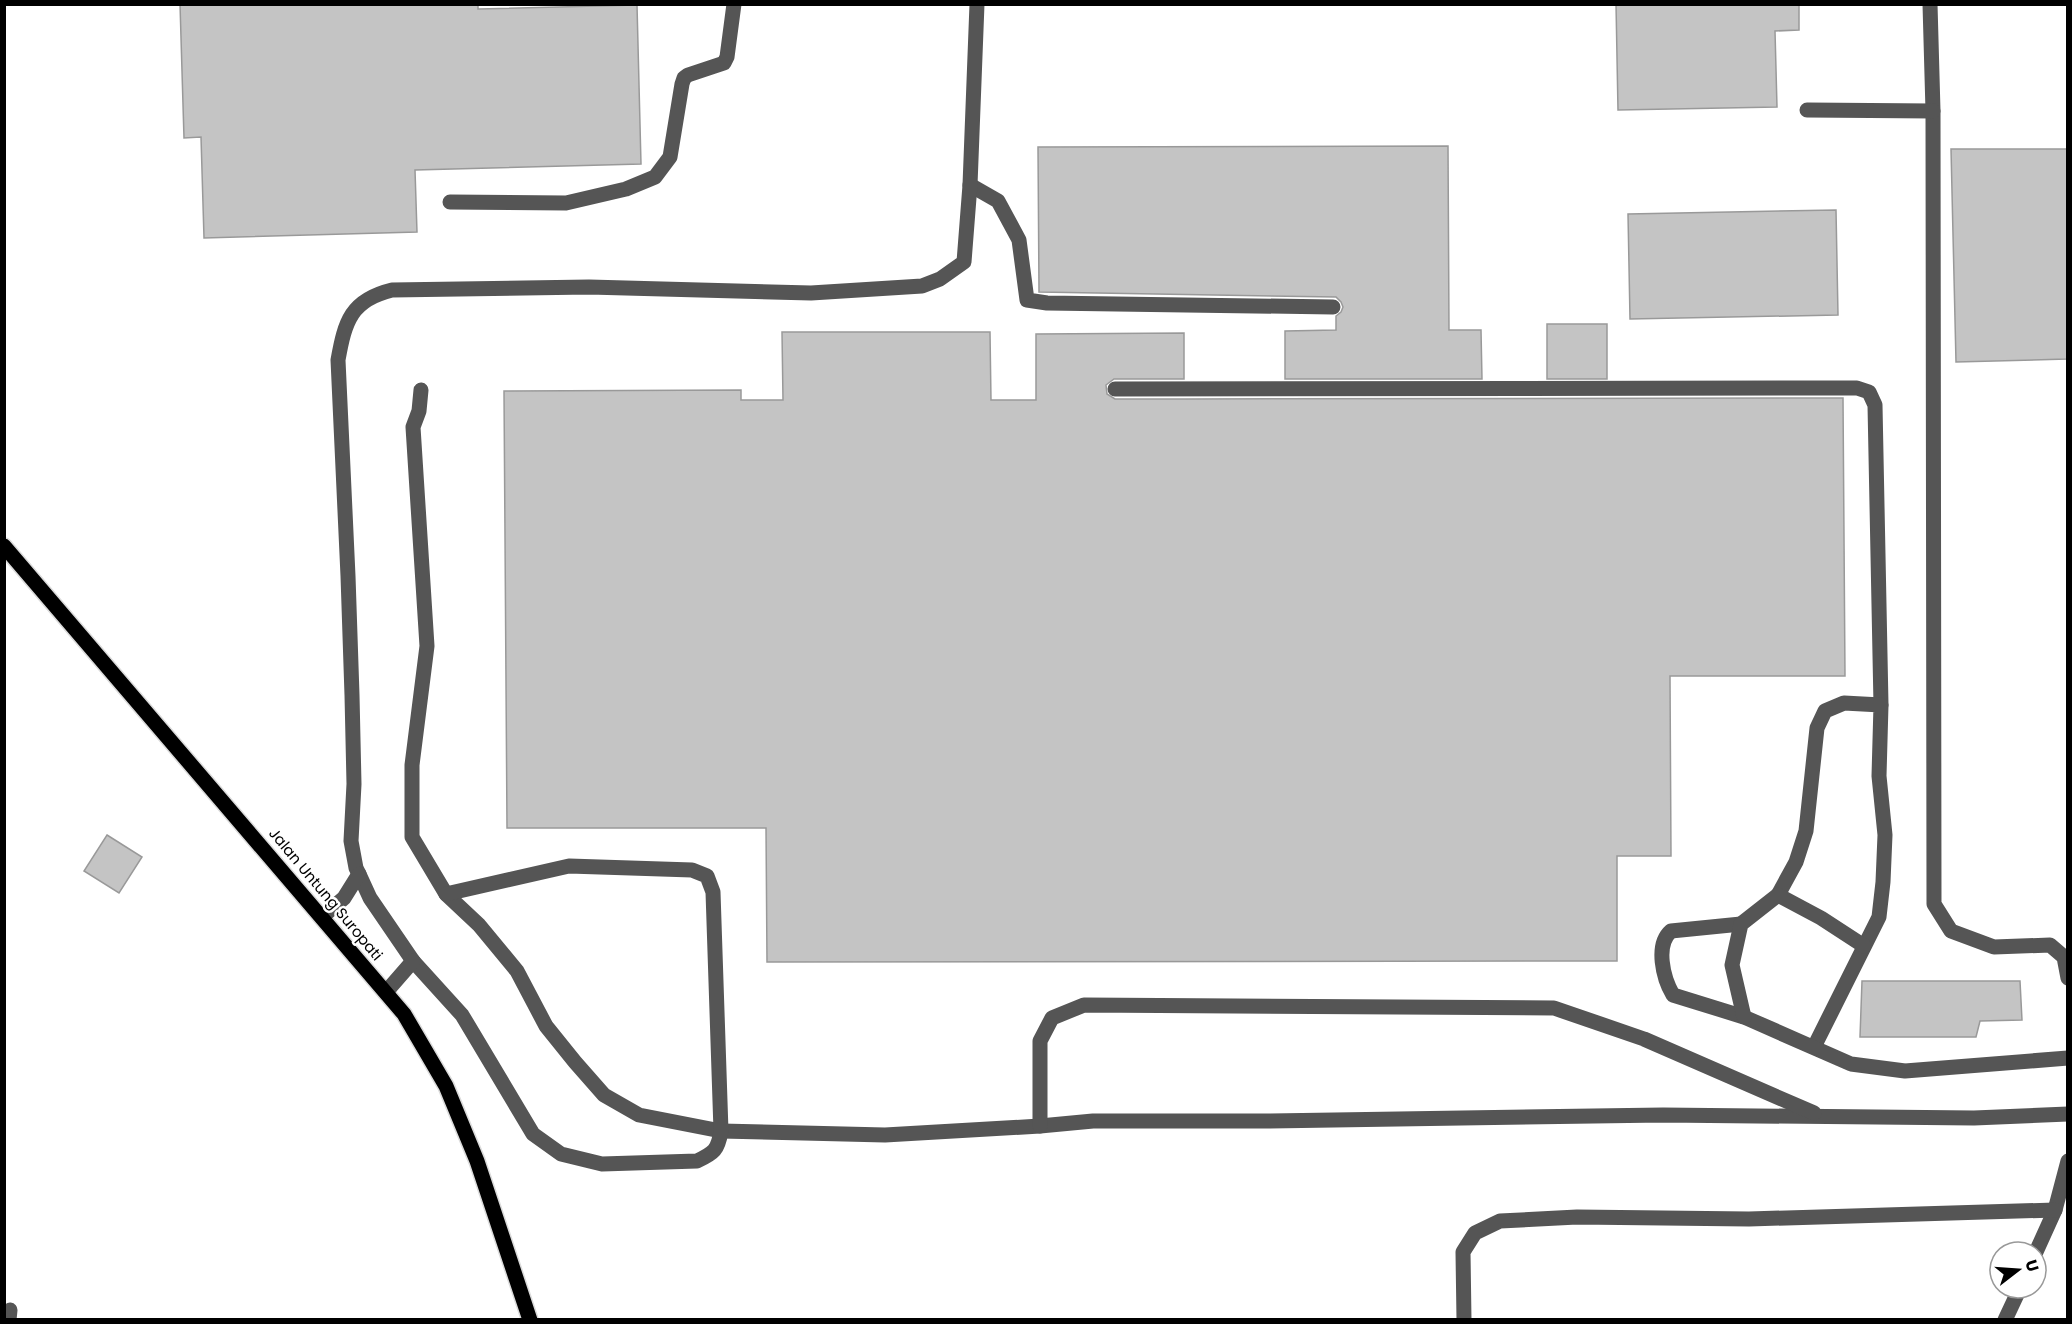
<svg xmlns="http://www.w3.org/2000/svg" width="2072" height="1324" viewBox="0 0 2072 1324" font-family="Poppins,sans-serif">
  <rect width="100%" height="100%" fill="#fff"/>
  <!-- building -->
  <g fill="#c4c4c4" stroke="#999" stroke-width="1.5">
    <path d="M180,4H478V9L637,5L641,164L415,170L417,232L204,238L201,137L184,138Z"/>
    <path d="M1616,4H1799V30L1775,31L1777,107L1618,110Z"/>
    <path d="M1448,146L1449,330H1481L1482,379H1285V331L1336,330V316L1341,312L1343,307L1341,302L1336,297L1039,292L1038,147Z"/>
    <path d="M1951,149H2067V359L1956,362Z"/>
    <path d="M1836,210L1838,315L1630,319L1628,214Z"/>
    <rect x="1547" y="324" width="60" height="55"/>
    <path d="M782,332H990L991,400H1036V334L1184,333V379H1114L1106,385L1107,394L1115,399H1185L1843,398L1845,676H1670L1671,856H1617V961L767,962L766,828H507L504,391L741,390V400H783Z"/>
    <path d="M107,835L142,857L119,893L84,871Z"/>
    <path d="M1862,981H2020L2022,1020L1980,1021L1976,1037H1860Z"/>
  </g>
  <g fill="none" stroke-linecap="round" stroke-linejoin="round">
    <!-- major casing -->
    <g stroke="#dbdbdb" stroke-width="18">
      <path id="major" d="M4,546L404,1014L446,1086L477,1161L530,1320"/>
    </g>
    <!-- minor -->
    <g stroke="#555" stroke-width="15">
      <path d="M1930,4L1933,111L1934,904L1951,931L1994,947L2050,945L2064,957L2068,978"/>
      <path d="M1807,110L1933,111"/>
      <path d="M970,185L998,201L1019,240L1027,300L1047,303L1333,307"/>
      <path d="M450,202L566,203L626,189L655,177L670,157L682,84L684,78L688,75L724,63L727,57L734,4"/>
      <path d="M1115,389L1857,388L1869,392L1875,405L1881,705"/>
      <path d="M421,390L419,411L413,427L427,646L412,765V837L446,894L479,925L517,971L546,1026L575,1062L604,1095L639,1115L721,1131L885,1135L1040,1126L1093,1121H1270L1663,1115L1974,1118L2068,1114"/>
      <path d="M446,894L569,866L692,870L707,876L713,892L721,1131C718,1150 714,1153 697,1161L602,1164L561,1154L533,1134L462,1015L413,961L370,898L359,874L356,868L351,841L354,784L352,695L348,576L338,360C345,321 351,300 392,290L589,287L811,293L922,286L940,279L964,262L970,185L977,4"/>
      <path d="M1778,895L1796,862L1806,831L1817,728L1825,711L1844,703L1881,705L1879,776L1885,835L1883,882L1879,917L1814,1047"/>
      <path d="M322,917L344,898L359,874"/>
      <path d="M1741,924L1671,931C1655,945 1663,978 1673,995L1744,1017L1851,1064L1905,1071L2068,1058"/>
      <path d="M386,992L413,961"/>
      <path d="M1744,1017L1732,965L1741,924L1778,895L1821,918L1864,946"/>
      <path d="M1040,1126V1041L1052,1018L1084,1005L1554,1008L1644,1039L1814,1113"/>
      <path d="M2036,1252L2055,1210L2068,1161"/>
      <path d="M9,1320L10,1310"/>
      <path d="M1464,1320L1463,1252L1475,1233L1500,1221L1577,1217L1749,1219L2055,1210"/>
      <path d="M2005,1320L2020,1288"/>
    </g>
    <!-- major -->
    <use href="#major" stroke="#000" stroke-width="15"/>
  </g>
  <g text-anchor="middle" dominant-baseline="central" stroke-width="5" stroke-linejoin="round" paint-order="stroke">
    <!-- street labels -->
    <g font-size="15" fill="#000" stroke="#fff">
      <text transform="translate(326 894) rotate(50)">Jalan Untung Suropati</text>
    </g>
  </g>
  <!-- border -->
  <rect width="2072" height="1324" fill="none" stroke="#000000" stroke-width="12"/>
  <!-- north arrow -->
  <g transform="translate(2018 1270) rotate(73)"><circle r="28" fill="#ffffff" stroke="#999999" stroke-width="1.5"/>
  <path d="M0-4.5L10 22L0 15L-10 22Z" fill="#000000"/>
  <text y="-9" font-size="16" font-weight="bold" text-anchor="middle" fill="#000000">U</text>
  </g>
</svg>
